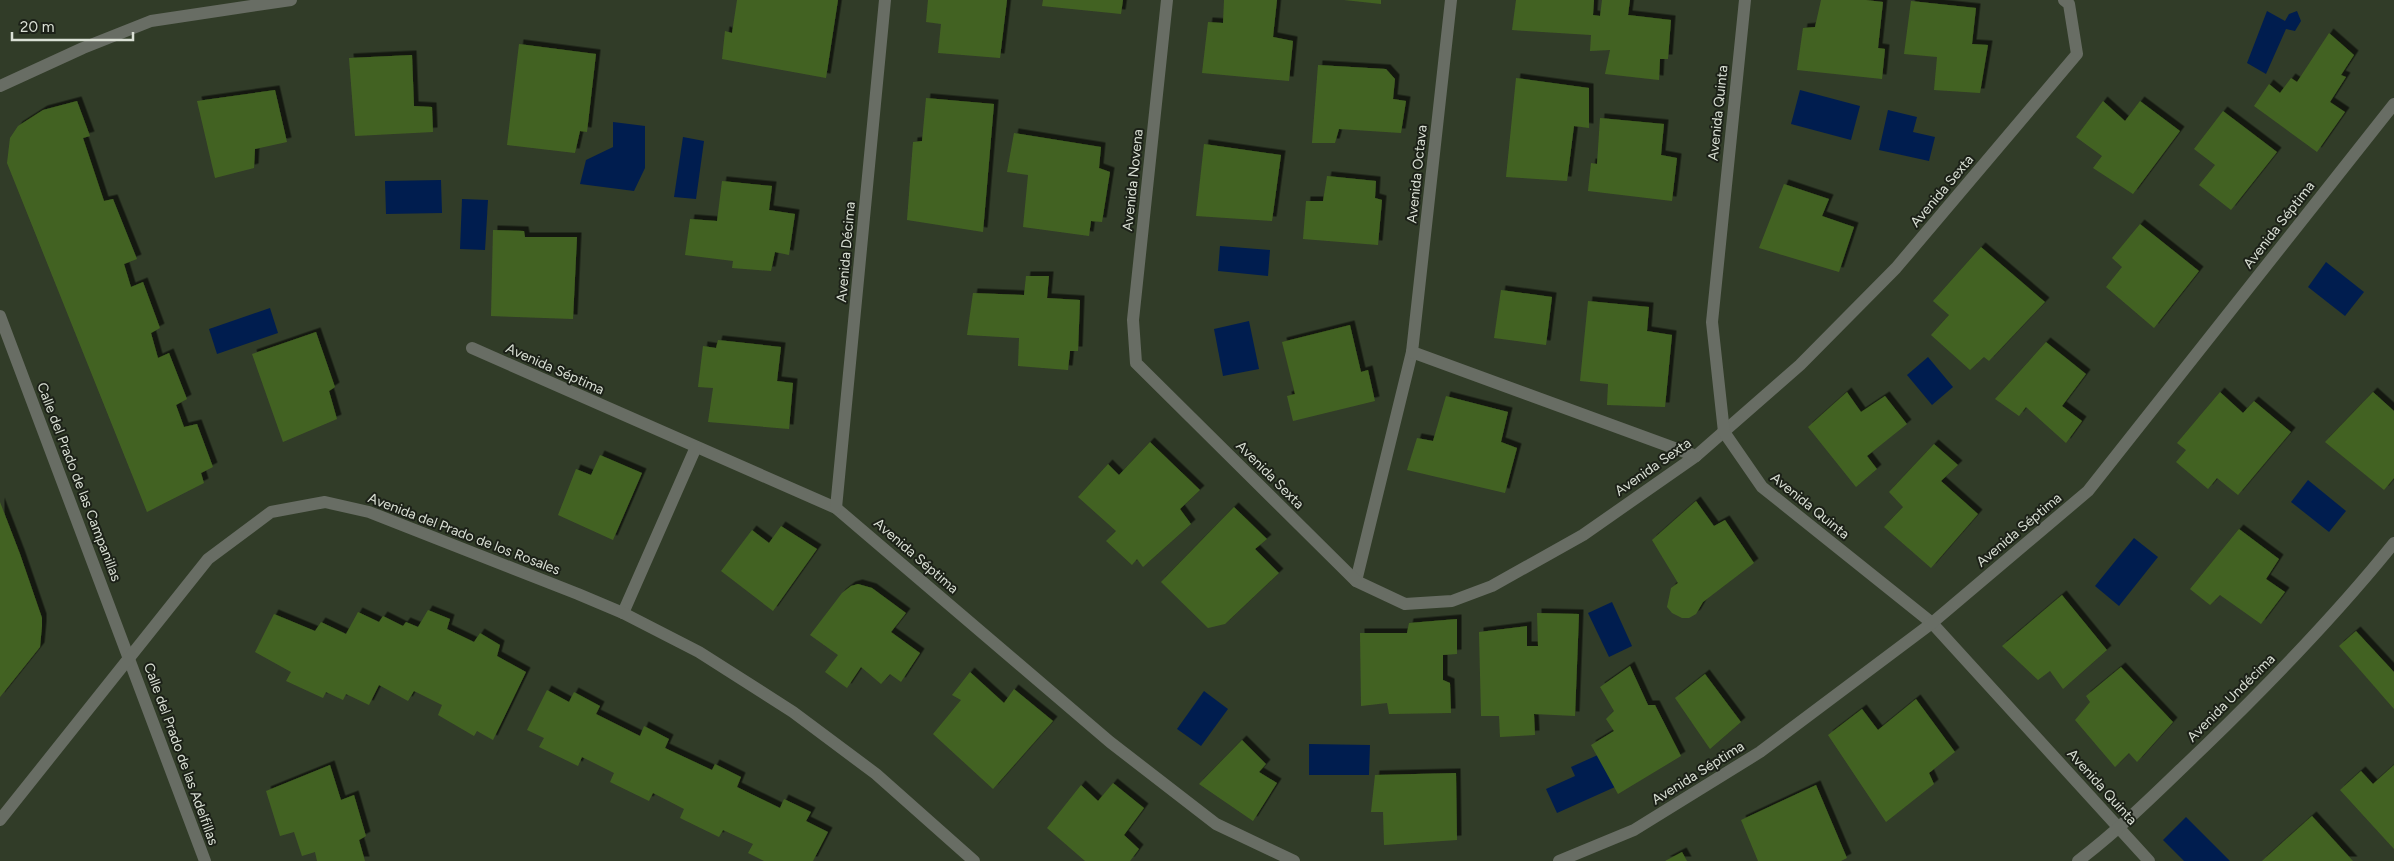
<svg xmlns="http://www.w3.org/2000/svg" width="2394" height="861" viewBox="0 0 2394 861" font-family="Figtree,sans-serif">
  <defs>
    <filter id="shadow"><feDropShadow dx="4.5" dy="-4.5" stdDeviation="0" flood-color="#0009"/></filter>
  </defs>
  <rect width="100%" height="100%" fill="#313c28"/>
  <!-- water -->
  <g fill="#001d4f">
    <path d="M2267,11L2285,21L2289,14L2297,11L2301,21L2295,31L2286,29L2266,74L2247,63Z"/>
    <path d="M1800,90L1860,106L1851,140L1791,124Z"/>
    <path d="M1888,110L1917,117L1913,132L1935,137L1929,161L1879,150Z"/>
    <path d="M613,122L645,126V168L634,191L580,184L586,160L613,147Z"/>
    <path d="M683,137L704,141L696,199L674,197Z"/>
    <path d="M441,180L442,213L386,214L385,181Z"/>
    <path d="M462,199L488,200L485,250L460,249Z"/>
    <path d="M1220,246L1270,250L1268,276L1218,271Z"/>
    <path d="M2326,262L2364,292L2345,316L2308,287Z"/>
    <path d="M270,308L278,333L217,354L209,329Z"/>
    <path d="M1249,321L1259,369L1223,376L1214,329Z"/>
    <path d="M1928,357L1953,387L1932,405L1907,375Z"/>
    <path d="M2308,480L2346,511L2329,532L2291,502Z"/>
    <path d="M2134,538L2158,557L2119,606L2095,586Z"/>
    <path d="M1612,602L1632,646L1609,657L1588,613Z"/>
    <path d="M1204,691L1228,709L1201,746L1177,729Z"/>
    <path d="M1309,744L1370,745L1369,775H1309Z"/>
    <path d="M1600,754L1615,787L1557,813L1546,789L1575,776L1571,767Z"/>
    <path d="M2186,817L2230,861H2184L2163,840Z"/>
  </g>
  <!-- building -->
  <g fill="#436222" filter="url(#shadow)">
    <path d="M737,0H838L826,78L722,59L725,31L732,33Z"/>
    <path d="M928,0H1007L1000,58L938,53L941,24L926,22Z"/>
    <path d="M1043,0H1123L1121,14L1042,6Z"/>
    <path d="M1224,0H1277L1273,37L1293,41L1289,81L1202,73L1208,22L1223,23Z"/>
    <path d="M1344,0H1381V4Z"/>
    <path d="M1516,0H1594L1593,15L1600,16L1602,0H1630L1628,15L1671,20L1668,59H1660L1659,80L1605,74L1610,50L1590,51L1591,35L1512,30Z"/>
    <path d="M1821,0H1866L1883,2L1878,48L1885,49L1882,79L1797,70L1803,28L1815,27Z"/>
    <path d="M1911,1L1976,8L1972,44L1988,45L1980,93L1934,90L1937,57L1904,54Z"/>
    <path d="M2329,33L2354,55L2341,75L2346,77L2330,102L2345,112L2317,152L2254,106L2269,84L2280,93L2291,78L2297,82Z"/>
    <path d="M519,44L596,54L587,132L580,131L575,153L507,145Z"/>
    <path d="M412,55L414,106L432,107L433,132L355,136L349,58Z"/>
    <path d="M1318,65L1386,69L1395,79L1393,99L1406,101L1401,133L1339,129L1335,143H1312Z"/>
    <path d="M1516,78L1589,88V128L1574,126L1567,181L1506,177Z"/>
    <path d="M275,90L287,142L255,149L254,168L215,178L197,101Z"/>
    <path d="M926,98L994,104L983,232L907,220L913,142L922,141Z"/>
    <path d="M77,101L90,136L83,138L104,201L113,199L137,259L124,264L131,287L143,282L160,328L151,333L158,358L169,353L187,399L176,405L184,427L197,424L213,467L201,473L204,483L147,512L7,163L10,138L18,126L43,110Z"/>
    <path d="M2103,101L2125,121L2140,101L2180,131L2133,194L2093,168L2102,156L2076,137Z"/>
    <path d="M2223,111L2277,152L2231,210L2199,185L2215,165L2194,149Z"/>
    <path d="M1600,118L1664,124L1661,155L1677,158L1672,201L1588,191L1591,163L1597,164Z"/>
    <path d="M1014,133L1101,147L1099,168L1110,172L1102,222L1091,221L1089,236L1023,227L1028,175L1007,172Z"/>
    <path d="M1204,144L1281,155L1272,221L1196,216Z"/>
    <path d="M1327,176L1376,181L1375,198L1382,200L1378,245L1303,239L1306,201H1323Z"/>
    <path d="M722,181L772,186L769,210L795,214L789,255L775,252L771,271L732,268L733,261L685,255L690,219L717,221Z"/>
    <path d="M1784,184L1829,199L1822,216L1854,227L1839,272L1759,248Z"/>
    <path d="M2140,224L2199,271L2154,328L2106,287L2122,267L2112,258Z"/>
    <path d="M493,230L524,231L525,237H577L573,319L491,316Z"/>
    <path d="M1981,247L2045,302L1989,361L1984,357L1970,370L1931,335L1949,315L1933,301Z"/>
    <path d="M1026,276H1049L1047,298L1080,300L1078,351H1070L1068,370L1018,366L1019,338L967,335L973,293L1024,295Z"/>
    <path d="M1501,290L1552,297L1546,345L1494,338Z"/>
    <path d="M1588,301L1649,307L1647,331L1672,335L1665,407L1607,405L1608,384L1580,381Z"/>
    <path d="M1350,325L1361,372L1368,370L1375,401L1293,421L1287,396L1295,394L1282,342Z"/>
    <path d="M316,332L335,387L329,391L337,419L283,442L252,354Z"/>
    <path d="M718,340L781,347L777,381L793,383L789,429L708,422L713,388L698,387L703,346L716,348Z"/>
    <path d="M2046,342L2086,374L2062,406L2082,421L2066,443L2026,407L2019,416L1995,399Z"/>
    <path d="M1847,392L1861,412L1885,396L1907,424L1867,456L1877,469L1856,487L1808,427Z"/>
    <path d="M2220,392L2243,413L2254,401L2291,432L2238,495L2217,478L2208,489L2176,462L2186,450L2177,443Z"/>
    <path d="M2373,392L2394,411V478L2384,490L2325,442Z"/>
    <path d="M1446,396L1508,412L1501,442L1517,448L1505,493L1407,470L1417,438L1433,441Z"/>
    <path d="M1150,442L1200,490L1180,509L1191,524L1143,567L1137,559L1132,565L1106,541L1116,531L1078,497L1108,464L1119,475Z"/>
    <path d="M1934,444L1958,465L1941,481L1978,514L1931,568L1884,527L1903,507L1889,492Z"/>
    <path d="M600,455L642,473L613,540L558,515L576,469L591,475Z"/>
    <path d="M1696,501L1714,526L1725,520L1754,563L1703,602L1696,614L1689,618H1682L1672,613L1667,607L1671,588L1678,583L1652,540Z"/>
    <path d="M0,502L20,554L42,618V626L40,647L0,697Z"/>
    <path d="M1234,507L1267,539L1255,549L1279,573L1225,624L1208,628L1161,582Z"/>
    <path d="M781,526L817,549L773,611L721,571L752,530L769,543Z"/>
    <path d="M2239,529L2279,559L2266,579L2285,592L2261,624L2220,595L2210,605L2190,589Z"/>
    <path d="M858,584L872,588L906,613L891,632L920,653L901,682L890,674L881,684L861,667L847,688L825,672L838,655L810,635L842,593L851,586Z"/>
    <path d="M2062,595L2107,650L2063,689L2050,671L2038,680L2002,646Z"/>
    <path d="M428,610L450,619L447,629L474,642L480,633L500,645L497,656L526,672L493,740L477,731L474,736L438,715L442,705L414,691L408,701L379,685L369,705L346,694L343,700L326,692L323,698L286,681L291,672L255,652L274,614L315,631L321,622L346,634L358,612L379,622L383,616L403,626L406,622L418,627Z"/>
    <path d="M1537,613L1579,614L1575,716L1534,714L1535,735L1500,737L1499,716H1481L1479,632L1527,626V646H1538Z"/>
    <path d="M1457,619V654L1443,655V680L1450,683L1451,713L1389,714L1387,703L1361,706L1360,633H1407L1409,623Z"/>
    <path d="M2356,631L2394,672V709L2339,646Z"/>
    <path d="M1630,666L1648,705H1655L1681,756L1618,794L1591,745L1614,731L1606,719L1614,711L1600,687Z"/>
    <path d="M2121,667L2173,722L2137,762L2129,753L2115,767L2075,720L2090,702L2086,696Z"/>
    <path d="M970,672L1004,703L1014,689L1053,721L993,789L933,734L961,700L952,695Z"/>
    <path d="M1705,674L1741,722L1710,749L1675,698Z"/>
    <path d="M547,690L569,702L574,692L600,706L596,714L640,736L644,726L669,739L665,748L712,770L715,764L741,777L737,787L780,808L784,799L811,812L806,821L828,832L813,861H764L748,853L753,844L723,830L719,837L680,818L684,809L653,793L649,801L610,782L614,773L582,757L578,766L539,747L544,738L527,730Z"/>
    <path d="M1916,699L1955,752L1929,773L1934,784L1886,822L1828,735L1862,709L1878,730Z"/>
    <path d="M1242,740L1266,764L1259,772L1277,783L1253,821L1199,784Z"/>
    <path d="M330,765L341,800L354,795L366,836L359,840L365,861H317L315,852L302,856L294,832L280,836L266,791Z"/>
    <path d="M2394,765V849L2340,790L2361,771L2373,784Z"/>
    <path d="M1456,773L1457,840L1384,845L1383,812H1371L1375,775Z"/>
    <path d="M1113,783L1144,808L1124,835L1139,849L1130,861H1085L1047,828L1081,785L1098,801Z"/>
    <path d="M1816,785L1847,858L1841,861H1758L1741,820Z"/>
    <path d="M2312,816L2353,861H2262Z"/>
    <path d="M1682,852L1687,861H1665Z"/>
  </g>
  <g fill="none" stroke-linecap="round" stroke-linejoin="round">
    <!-- pedestrian -->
    <path stroke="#686d64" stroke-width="12" d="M1356,581L1412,352"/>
    <!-- minor -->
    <g stroke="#686d64" stroke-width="12">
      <path d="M1167,0L1133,320L1136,363L1356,581L1405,604L1452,601L1492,586L1583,535L1696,456L1800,365L1896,268L2077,54L2069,4L2064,0"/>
      <path d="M1451,0L1412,352L1696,456"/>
      <path d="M1745,0L1712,322L1724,432L1762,487L1932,623L2149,861"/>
      <path d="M0,86L83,48L151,21L291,0"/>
      <path d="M0,316L205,861"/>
      <path d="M472,348L836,508L1110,742L1216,824L1294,861"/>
      <path d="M836,508L885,0"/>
      <path d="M623,613L696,447"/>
      <path d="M0,820L208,559L271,512L325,502L369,512L578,594L623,613L699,652L793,712L876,774L974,861"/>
      <path d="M1559,861L1634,830L1760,752L1932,623L2088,491L2394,104"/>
      <path d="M2078,861C2124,826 2163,786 2205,746C2271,682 2336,615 2394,543"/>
    </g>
  </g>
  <g text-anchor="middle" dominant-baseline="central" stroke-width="4" stroke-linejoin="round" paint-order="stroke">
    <!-- street labels -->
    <g font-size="14" fill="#dae0d5" stroke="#1c2118">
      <text transform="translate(1718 113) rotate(-84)">Avenida Quinta</text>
      <text transform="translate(1417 174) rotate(-84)">Avenida Octava</text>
      <text transform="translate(1133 180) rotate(-84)">Avenida Novena</text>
      <text transform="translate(1942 191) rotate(-50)">Avenida Sexta</text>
      <text transform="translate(2279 225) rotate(-52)">Avenida Séptima</text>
      <text transform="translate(846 252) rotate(-85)">Avenida Décima</text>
      <text transform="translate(555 369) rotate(24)">Avenida Séptima</text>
      <text transform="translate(1653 467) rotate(-35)">Avenida Sexta</text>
      <text transform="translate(1270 475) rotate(45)">Avenida Sexta</text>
      <text transform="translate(79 482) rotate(69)">Calle del Prado de las Campanillas</text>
      <text transform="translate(1810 506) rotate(39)">Avenida Quinta</text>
      <text transform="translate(2019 530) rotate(-40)">Avenida Séptima</text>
      <text transform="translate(464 534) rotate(21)">Avenida del Prado de los Rosales</text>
      <text transform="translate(916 556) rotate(41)">Avenida Séptima</text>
      <text transform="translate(2231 698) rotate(-45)">Avenida Undécima</text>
      <text transform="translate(181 754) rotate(70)">Calle del Prado de las Adelfillas</text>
      <text transform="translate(1698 773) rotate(-32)">Avenida Séptima</text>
      <text transform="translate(2102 787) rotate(48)">Avenida Quinta</text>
    </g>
  </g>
  <!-- scale -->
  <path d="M12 32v8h121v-8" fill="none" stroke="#dae0d5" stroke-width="2.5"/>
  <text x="20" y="32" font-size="15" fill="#dae0d5" stroke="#1c2118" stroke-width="4" paint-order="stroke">20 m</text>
</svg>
